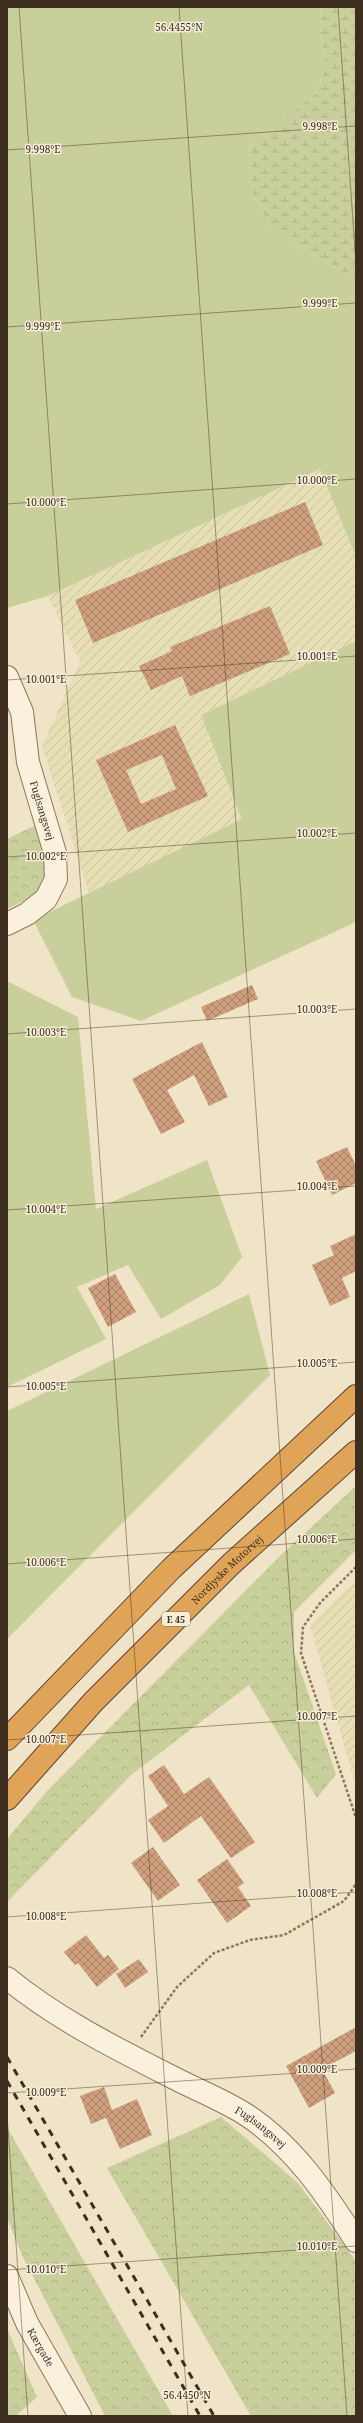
<svg xmlns="http://www.w3.org/2000/svg" width="363" height="2423" viewBox="0 0 363 2423" font-family="'Noto Serif',serif">
  <defs>
    <pattern id="farmland-furrows" width="10" height="10" patternUnits="userSpaceOnUse"><rect width="10" height="10" fill="#e6deb5"/><path d="M-1 1l2-2M0 10L10 0M9 11l2-2" fill="none" stroke="#c6bf9b"/></pattern>
    <pattern id="forest-crowns" width="20" height="18" patternUnits="userSpaceOnUse"><rect width="20" height="18" fill="#c9cf9b"/><path d="M2 6a3 3 0 1 1 6 0M12 15a3 3 0 1 1 6 0" fill="none" stroke="#aeb285"/></pattern>
    <pattern id="wetland-marsh" width="20" height="14" patternUnits="userSpaceOnUse"><rect width="20" height="14" fill="#c9cf9b"/><path d="M1 5h8M5 5V1M11 12h8M15 12V8" fill="none" stroke="#aeb285"/></pattern>
    <pattern id="building-cross-hatch" width="8" height="8" patternUnits="userSpaceOnUse"><rect width="8" height="8" fill="#cf9f7d"/><path d="M0 0l8 8M0 8l8-8" fill="none" stroke="#a98266"/></pattern>
  </defs>
  <rect width="100%" height="100%" fill="#f0e4c8"/>
  <!-- farmland -->
  <g fill="url(#farmland-furrows)">
    <path d="M320,468L356,557V641L201,715L242,819L92,903L42,746L80,662L48,596Z"/>
    <path d="M356,1580V1787L310,1625Z"/>
  </g>
  <!-- grass -->
  <g fill="#c9cf9b">
    <path d="M7,7H322L320,27L326,66L315,95L249,145L253,194L275,234L356,279V557L320,469L48,596L7,608Z"/>
    <path d="M356,641V922L141,1021L72,997L33,920L242,819L201,715Z"/>
    <path d="M7,981L78,1017L96,1209L207,1160L242,1257L220,1285L161,1319L128,1265L77,1287L106,1339L7,1387Z"/>
    <path d="M249,1294L270,1375L7,1639V1411Z"/>
  </g>
  <!-- forest -->
  <g fill="url(#forest-crowns)">
    <path d="M38,824L49,875L32,897L7,909V839Z"/>
    <path d="M356,1486V1550L294,1612V1652L336,1774L317,1798L249,1685L131,1775L7,1902V1839L48,1790L281,1555Z"/>
    <path d="M221,2117L298,2183L356,2261V2416H251L107,2168Z"/>
    <path d="M7,2127L173,2416H105L22,2255L7,2218Z"/>
    <path d="M7,2329L37,2397L16,2416H7Z"/>
  </g>
  <!-- wetland -->
  <path fill="url(#wetland-marsh)" d="M322,7H356V279L275,234L253,194L249,145L315,95L326,66L320,27Z"/>
  <!-- building -->
  <g fill="url(#building-cross-hatch)" fill-rule="evenodd">
    <path d="M305,502L323,545L93,643L75,600Z"/>
    <path d="M270,606L290,654L190,696L182,676L151,690L139,666L172,651L170,647Z"/>
    <path d="M175,725L208,796L128,832L96,760ZM162,755L176,789L141,804L126,770Z"/>
    <path d="M252,985L258,999L207,1021L201,1007Z"/>
    <path d="M202,1042L228,1097L209,1106L194,1075L167,1090L185,1122L161,1134L132,1079Z"/>
    <path d="M347,1147L356,1166V1183L332,1195L316,1161Z"/>
    <path d="M356,1234V1271L342,1278L350,1297L330,1306L312,1265L334,1255L330,1246Z"/>
    <path d="M115,1274L136,1312L108,1327L88,1288Z"/>
    <path d="M164,1765L184,1794L209,1777L255,1842L231,1858L201,1816L164,1843L148,1820L168,1806L148,1776Z"/>
    <path d="M153,1847L180,1885L158,1901L131,1863Z"/>
    <path d="M227,1859L244,1883L238,1887L251,1906L227,1923L197,1880Z"/>
    <path d="M86,1935L104,1958L108,1955L119,1969L97,1987L78,1963L75,1965L64,1952Z"/>
    <path d="M139,1959L148,1972L125,1988L116,1974Z"/>
    <path d="M356,2027V2051L322,2069L335,2093L309,2108L286,2066Z"/>
    <path d="M104,2087L112,2110L137,2099L152,2135L120,2149L106,2118L91,2124L80,2096Z"/>
  </g>
  <g fill="none" stroke-linecap="round" stroke-linejoin="round">
    <!-- minor casing -->
    <g stroke="#8d765c" stroke-width="24">
      <g id="minor">
        <path id="s1" d="M7,677L22,712L28,762L55,853L56,879L46,899L27,914L7,924"/>
        <path id="s2" d="M7,1978C58,2020 119,2050 178,2080C200,2091 224,2101 245,2114C293,2145 326,2194 356,2241"/>
        <path id="s3" d="M7,2276L27,2323L80,2416"/>
      </g>
    </g>
    <!-- motorway casing -->
    <g stroke="#5b4430" stroke-width="24">
      <g id="motorway">
        <path d="M7,1739L171,1569L356,1396"/>
        <path id="s4" d="M7,1799L94,1701L231,1564L356,1452"/>
      </g>
    </g>
    <!-- path -->
    <g stroke="#8d765c" stroke-width="2.5" stroke-dasharray="3 2" stroke-linecap="butt">
      <path d="M356,1567L320,1603L303,1627L301,1653L356,1818"/>
      <path d="M141,2037L177,1987L214,1953L250,1940L284,1935L344,1901L356,1884"/>
    </g>
    <!-- minor -->
    <use href="#minor" stroke="#faf1dc" stroke-width="22"/>
    <!-- motorway -->
    <use href="#motorway" stroke="#e0a458" stroke-width="22"/>
    <!-- rail -->
    <g stroke="#3d2e20" stroke-width="3" stroke-dasharray="7 7" stroke-linecap="butt">
      <path d="M7,2057L214,2416"/>
      <path d="M7,2081L200,2416"/>
    </g>
  </g>
  <!-- ticks -->
  <path fill="none" stroke="#3d2e20" stroke-width="1" stroke-opacity="0.45" d="M19,7L188,2416M179,7L347,2416M338,7L356,264M7,150L356,126M7,327L356,303M7,504L356,479M7,680L356,656M7,857L356,833M7,1034L356,1009M7,1210L356,1186M7,1387L356,1362M7,1564L356,1539M7,1740L356,1716M7,1917L356,1892M7,2093L356,2069M7,2114L28,2416M7,2270L356,2246"/>
  <g text-anchor="middle" dominant-baseline="central" stroke-width="3" stroke-linejoin="round" paint-order="stroke">
    <!-- shield labels -->
    <rect fill="#f7eed8" stroke="#756857" stroke-width="1" x="162" y="1612" width="28" height="14" rx="3"/>
    <g font-size="9" font-weight="bold" fill="#3d2e20">
      <text x="176" y="1619">E 45</text>
    </g>
    <!-- street labels -->
    <g font-size="10" fill="#3d2e20" stroke="#f7eed8">
      <text stroke="none"><textPath href="#s1" startOffset="139">Fuglsangsvej</textPath></text>
      <text stroke="none"><textPath href="#s4" startOffset="318">Nordjyske Motorvej</textPath></text>
      <text stroke="none"><textPath href="#s2" startOffset="295">Fuglsangsvej</textPath></text>
      <text stroke="none"><textPath href="#s3" startOffset="79">Kærgade</textPath></text>
    </g>
  </g>
  <g font-size="10" text-anchor="middle" fill="#3d2e20" stroke="#f7eed8" stroke-width="3" stroke-linejoin="round" paint-order="stroke">
    <text x="179" y="31">56.4455°N</text>
    <text x="320" y="130">9.998°E</text>
    <text x="43" y="153">9.998°E</text>
    <text x="320" y="307">9.999°E</text>
    <text x="43" y="330">9.999°E</text>
    <text x="317" y="484">10.000°E</text>
    <text x="46" y="506">10.000°E</text>
    <text x="317" y="660">10.001°E</text>
    <text x="46" y="683">10.001°E</text>
    <text x="317" y="837">10.002°E</text>
    <text x="46" y="860">10.002°E</text>
    <text x="317" y="1013">10.003°E</text>
    <text x="46" y="1036">10.003°E</text>
    <text x="317" y="1190">10.004°E</text>
    <text x="46" y="1213">10.004°E</text>
    <text x="317" y="1367">10.005°E</text>
    <text x="46" y="1390">10.005°E</text>
    <text x="317" y="1543">10.006°E</text>
    <text x="46" y="1566">10.006°E</text>
    <text x="317" y="1720">10.007°E</text>
    <text x="46" y="1743">10.007°E</text>
    <text x="317" y="1897">10.008°E</text>
    <text x="46" y="1920">10.008°E</text>
    <text x="317" y="2073">10.009°E</text>
    <text x="46" y="2096">10.009°E</text>
    <text x="317" y="2250">10.010°E</text>
    <text x="46" y="2273">10.010°E</text>
    <text x="187" y="2399">56.4450°N</text>
  </g>
  <!-- border -->
  <rect width="363" height="2423" fill="none" stroke="#3d2e20" stroke-width="16"/>
</svg>
